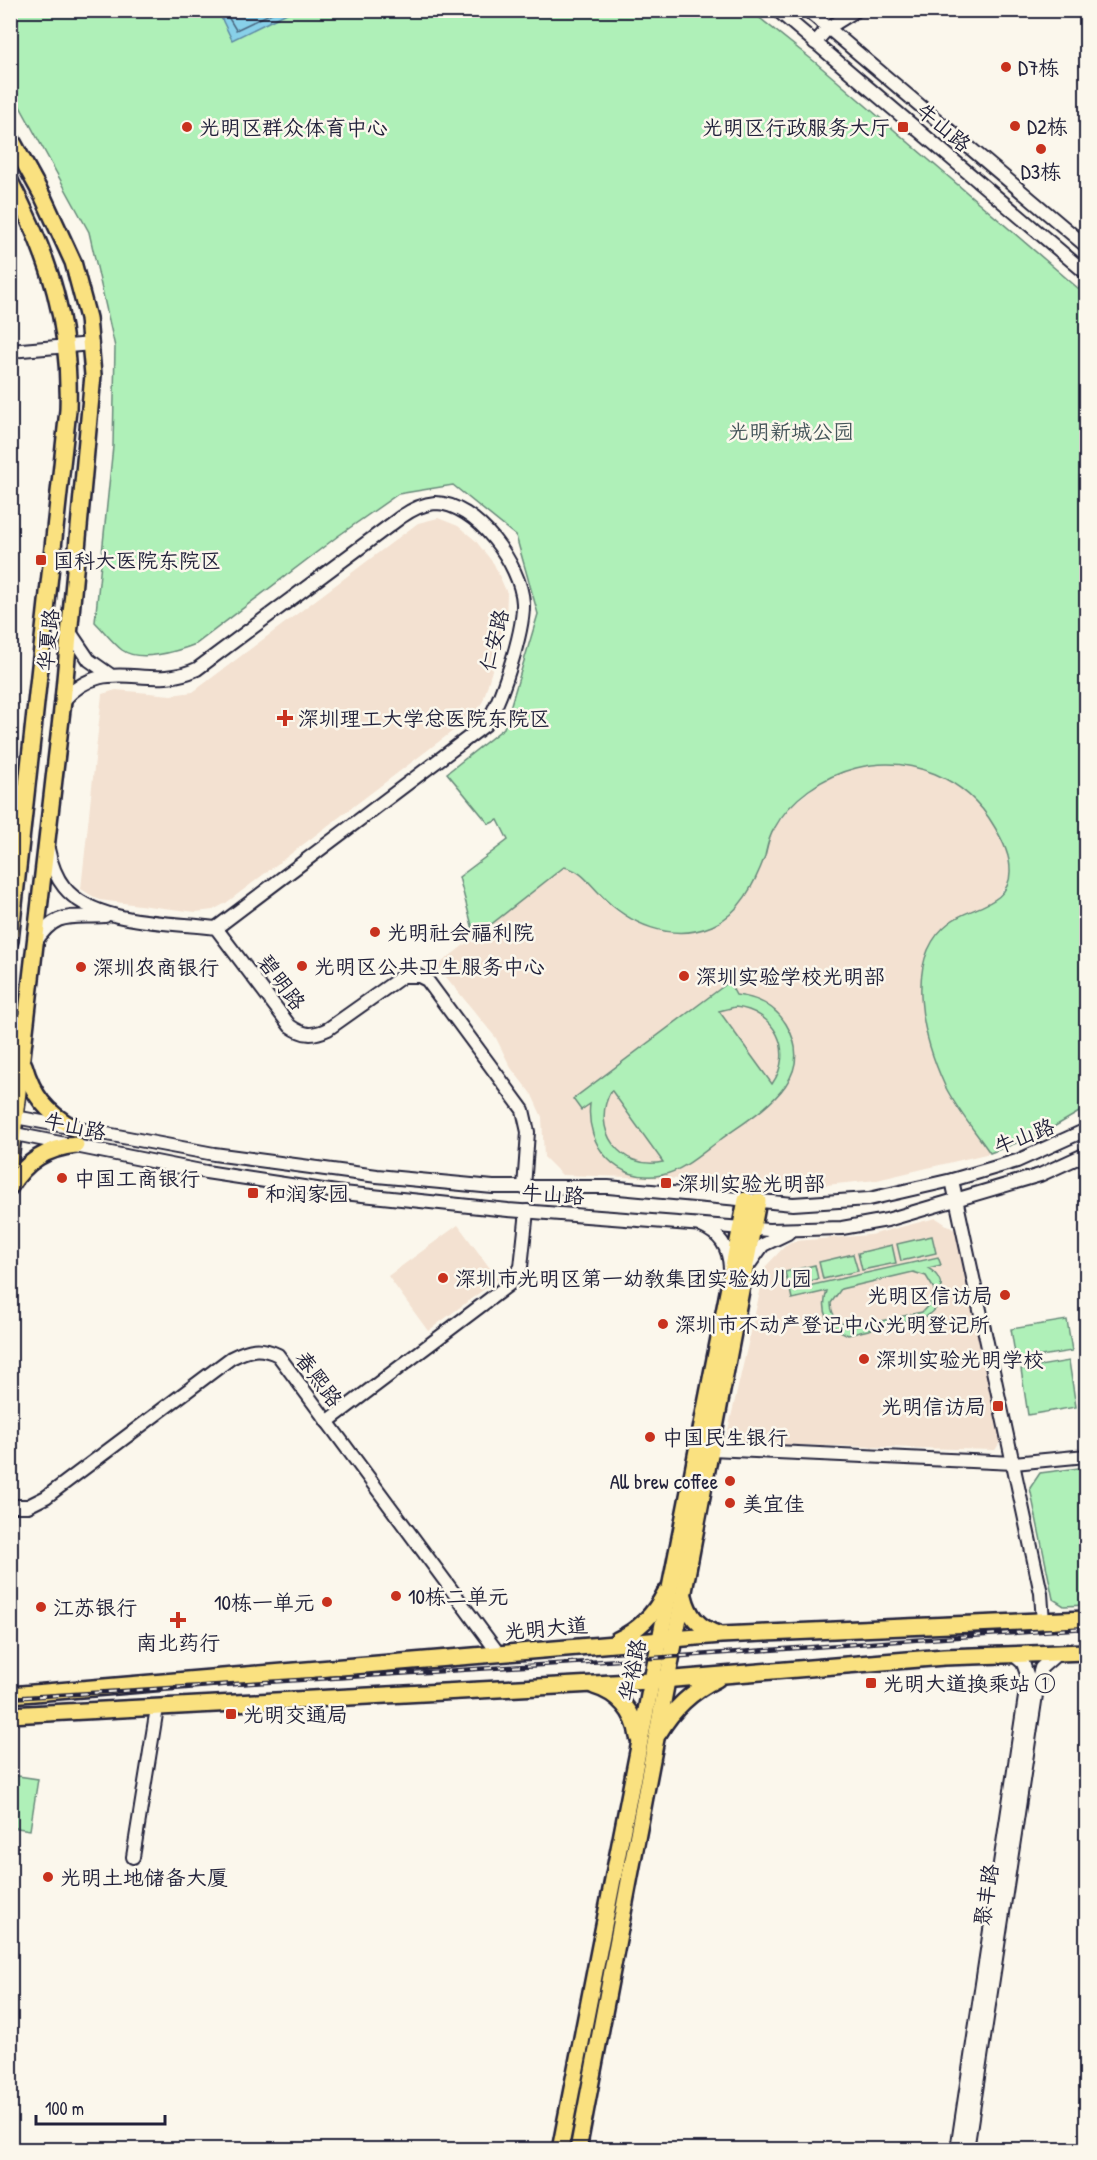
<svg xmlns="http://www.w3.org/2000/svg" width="1097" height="2160" viewBox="0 0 1097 2160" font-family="'Patrick Hand','LXGW WenKai TC',sans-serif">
  <rect width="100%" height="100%" fill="#fbf7ec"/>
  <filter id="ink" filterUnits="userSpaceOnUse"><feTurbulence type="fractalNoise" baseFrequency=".0167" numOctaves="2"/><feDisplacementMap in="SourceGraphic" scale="12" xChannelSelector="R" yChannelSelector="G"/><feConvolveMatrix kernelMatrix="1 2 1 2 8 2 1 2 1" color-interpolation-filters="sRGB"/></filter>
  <g filter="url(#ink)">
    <!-- built -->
    <g fill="#f3e1d1">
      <path d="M438,518L458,526L475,540L494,564L507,593L506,622L483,701L474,715L226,903L213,910L196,912L99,900L81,889L102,694L116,690L171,695L193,692L418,523Z"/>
      <path d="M899,763L930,771L961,787L986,811L1005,843L1010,870L1008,884L989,906L961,916L949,923L936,937L922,1003L926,1033L946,1088L990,1153L877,1180L774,1190L721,1182L665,1178L562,1175L544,1157L542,1117L532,1095L511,1068L496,1038L437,966L564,867L577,869L618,912L637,923L657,930L685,932L712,926L734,911L750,890L773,830L790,807L813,788L838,773L863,766Z"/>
      <path d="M936,1218L956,1231L1002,1440L995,1450L725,1443L766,1266L785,1246L795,1241L870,1235Z"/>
      <path d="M458,1225L498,1279L428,1331L388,1276Z"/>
    </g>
    <!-- green -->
    <g fill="#aff0b8" stroke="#68897a" stroke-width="1.5" fill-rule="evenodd">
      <path d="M10,11H751L815,62L1086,295V1108L1045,1132L990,1153C975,1131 957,1110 945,1086C924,1040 901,959 950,922C971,906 1011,906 1010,870C1010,854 1002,839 994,826C966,778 910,754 856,768C823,776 790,799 774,829C769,836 767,847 765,856C755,883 740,914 712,926C671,943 628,924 600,894C588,882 581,870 564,867L475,937L459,877L508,840L498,820L489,824L447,773L504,728L538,614L516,536L453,485L398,494L338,536L196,644C178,651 140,663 122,650C112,642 104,631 95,622L113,446L115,347L89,232L11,90Z"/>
      <path d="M729,982L736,995C756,997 775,1006 786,1024C820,1080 758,1112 720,1140C702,1153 683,1171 662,1175C617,1184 585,1145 590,1104L581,1110L573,1099ZM735,1007C775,1011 795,1051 772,1084L719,1011ZM611,1091H612L663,1162C620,1171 590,1129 611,1091Z"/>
      <path d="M932,1236L936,1253L901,1261L897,1244Z"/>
      <path d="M892,1245L896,1263L862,1270L858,1253Z"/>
      <path d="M853,1254L858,1271L823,1279L819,1262Z"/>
      <path d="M938,1257L941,1265L928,1268C947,1279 946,1305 927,1316L848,1335C828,1327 820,1311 827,1291L792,1299L790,1290ZM913,1272L926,1276L934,1289V1299L922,1312L853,1327C840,1326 831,1316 831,1303L841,1289Z"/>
      <path d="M815,1265L818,1279L789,1287L785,1272Z"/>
      <path d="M1067,1320L1072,1351L1016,1360L1011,1329Z"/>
      <path d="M1069,1361L1076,1407L1028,1415L1021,1369Z"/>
      <path d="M1086,1467V1605L1064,1606L1053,1599L1030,1488L1040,1473Z"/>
      <path d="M11,1775L38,1779L30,1830L11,1827Z"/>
    </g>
    <!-- water -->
    <path fill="#88d0e9" stroke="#5f8aa3" stroke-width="1.5" d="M291,11L232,40L218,11L291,10Z"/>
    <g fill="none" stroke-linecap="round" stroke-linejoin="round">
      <!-- shore -->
      <path stroke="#4b6881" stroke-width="1.5" d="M224,10L236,30L278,10"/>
      <!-- minor casing -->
      <g stroke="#22223b" stroke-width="16">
        <g id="minor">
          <path d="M777,10L1086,273"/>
          <path d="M807,10L1086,246"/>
          <path d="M815,43L828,28L857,10"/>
          <path d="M10,351L92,344"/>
          <path d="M70,632L89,660L109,674"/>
          <path d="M63,701C106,652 146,693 197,669L401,517C411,510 422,504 435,503C476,503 521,565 523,603C524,631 501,703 485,725L216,928"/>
          <path d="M10,813L25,788"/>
          <path d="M48,849C51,863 55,876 64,887C94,925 172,922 216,928L290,1026C304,1036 313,1036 328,1029L403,976H419L427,980L523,1110L528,1132L524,1188"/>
          <path d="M35,943C56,910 70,918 105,916"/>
          <path d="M10,1116L214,1154L377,1176L493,1187H608L793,1204L869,1199L952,1180L1017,1161L1086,1130"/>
          <path d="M10,1133L206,1172L343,1193L508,1210L769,1230L842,1228L887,1220L1040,1175L1086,1154"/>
          <path d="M952,1180L1029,1538L1041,1593L1043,1622"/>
          <path d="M701,1226C720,1234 729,1247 730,1268"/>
          <path d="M748,1266L763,1245L788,1233"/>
          <path d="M327,1422L511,1283L521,1267L527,1211"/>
          <path d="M711,1449L1014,1463L1086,1456"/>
          <path d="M10,1506H28L46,1497L231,1358C249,1349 259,1346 278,1355L499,1654"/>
          <path d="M133,1857L157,1708"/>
          <path d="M957,2150L1028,1677L1023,1663L1015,1656"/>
          <path d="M967,2150L1039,1675L1041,1668L1057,1654"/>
        </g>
      </g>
      <!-- major casing -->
      <g stroke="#22223b" stroke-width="20">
        <g id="major">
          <path d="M10,137L43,197L73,262L88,318L93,375L63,701L10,1161"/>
          <path d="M10,181C50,258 71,323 68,410L10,941"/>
          <path d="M24,1065C33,1096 46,1112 74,1128"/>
          <path d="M10,1187C26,1161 47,1148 76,1145"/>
          <path d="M684,1596C689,1616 698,1627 718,1634"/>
          <path d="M617,1640C639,1630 654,1615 665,1593"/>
          <path d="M594,1686C618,1693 635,1712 638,1737"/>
          <path d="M10,1695L721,1635L1086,1619"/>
          <path d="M10,1715L650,1681L944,1657L1086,1652"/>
          <path d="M659,1733C673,1709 692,1691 717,1679"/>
          <path d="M560,2150L746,1200"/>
          <path d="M578,2150L758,1201"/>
        </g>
      </g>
      <!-- minor -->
      <use href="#minor" stroke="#fbf7ec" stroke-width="12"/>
      <!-- major -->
      <use href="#major" stroke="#fae180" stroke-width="15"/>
      <!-- rail casing -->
      <g stroke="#22223b" stroke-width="4.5">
        <path id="rail" d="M10,1698L668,1657L1086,1628"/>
      </g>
      <!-- rail -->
      <use href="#rail" stroke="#fbf7ec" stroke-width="2" stroke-dasharray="7" stroke-linecap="butt"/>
    </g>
  </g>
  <!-- markers -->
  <g fill="#c8321e" stroke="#fbf7ec" stroke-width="2">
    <circle cx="1006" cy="67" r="6"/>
    <circle cx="1015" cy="126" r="6"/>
    <circle cx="187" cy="127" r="6"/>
    <rect x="897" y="121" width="12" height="12" rx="3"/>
    <circle cx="1041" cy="149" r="6"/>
    <rect x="35" y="554" width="12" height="12" rx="3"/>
    <path d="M282 709h6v6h6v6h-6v6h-6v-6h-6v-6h6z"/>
    <circle cx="375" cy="932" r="6"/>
    <circle cx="302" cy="966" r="6"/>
    <circle cx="81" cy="967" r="6"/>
    <circle cx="684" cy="976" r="6"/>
    <circle cx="62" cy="1178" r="6"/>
    <rect x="660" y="1177" width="12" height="12" rx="3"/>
    <rect x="247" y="1187" width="12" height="12" rx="3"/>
    <circle cx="443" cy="1278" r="6"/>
    <circle cx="1005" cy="1295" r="6"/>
    <circle cx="663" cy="1324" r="6"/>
    <circle cx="864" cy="1359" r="6"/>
    <rect x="992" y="1400" width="12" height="12" rx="3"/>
    <circle cx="650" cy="1437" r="6"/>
    <circle cx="730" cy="1481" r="6"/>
    <circle cx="730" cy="1503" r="6"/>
    <circle cx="396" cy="1596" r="6"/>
    <circle cx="327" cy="1602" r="6"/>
    <circle cx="41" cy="1607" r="6"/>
    <path d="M175 1611h6v6h6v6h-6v6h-6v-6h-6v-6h6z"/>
    <rect x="865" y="1677" width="12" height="12" rx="3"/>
    <rect x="225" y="1708" width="12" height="12" rx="3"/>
    <circle cx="48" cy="1877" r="6"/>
  </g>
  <g text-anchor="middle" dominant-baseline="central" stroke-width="5" stroke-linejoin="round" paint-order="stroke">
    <!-- poi labels -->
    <g font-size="21" fill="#22223b" stroke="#fbf7ec" text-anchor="start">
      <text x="1018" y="67">D7栋</text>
      <text x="1027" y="126">D2栋</text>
      <text x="199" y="127">光明区群众体育中心</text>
      <text x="891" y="127" text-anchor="end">光明区行政服务大厅</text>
      <text x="1041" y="171" text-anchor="middle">D3栋</text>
      <text x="53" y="560">国科大医院东院区</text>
      <text x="298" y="718">深圳理工大学总医院东院区</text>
      <text x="387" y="932">光明社会福利院</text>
      <text x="314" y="966">光明区公共卫生服务中心</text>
      <text x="93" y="967">深圳农商银行</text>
      <text x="696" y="976">深圳实验学校光明部</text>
      <text x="74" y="1178">中国工商银行</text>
      <text x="678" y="1183">深圳实验光明部</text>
      <text x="265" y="1193">和润家园</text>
      <text x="455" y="1278">深圳市光明区第一幼教集团实验幼儿园</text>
      <text x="993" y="1295" text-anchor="end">光明区信访局</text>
      <text x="675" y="1324">深圳市不动产登记中心光明登记所</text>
      <text x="876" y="1359">深圳实验光明学校</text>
      <text x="986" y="1406" text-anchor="end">光明信访局</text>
      <text x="662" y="1437">中国民生银行</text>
      <text x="718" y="1481" text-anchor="end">All brew coffee</text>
      <text x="742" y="1503">美宜佳</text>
      <text x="408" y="1596">10栋二单元</text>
      <text x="315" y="1602" text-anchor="end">10栋一单元</text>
      <text x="53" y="1607">江苏银行</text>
      <text x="178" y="1642" text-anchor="middle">南北药行</text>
      <text x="883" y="1683">光明大道换乘站 ①</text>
      <text x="243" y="1714">光明交通局</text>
      <text x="60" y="1877">光明土地储备大厦</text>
    </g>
    <!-- street labels -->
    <g font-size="21" fill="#22223b" stroke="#fbf7ec">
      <text transform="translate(944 127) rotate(40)">牛山路</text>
      <text transform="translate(48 640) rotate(-84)">华夏路</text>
      <text transform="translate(494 640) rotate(-76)">仁安路</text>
      <text transform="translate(282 982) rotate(53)">碧明路</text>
      <text transform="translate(75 1126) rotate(12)">牛山路</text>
      <text transform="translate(1024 1136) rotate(-21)">牛山路</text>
      <text transform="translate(553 1194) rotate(4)">牛山路</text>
      <text transform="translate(319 1379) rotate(53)">春熙路</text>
      <text transform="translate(546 1628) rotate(-5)">光明大道</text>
      <text transform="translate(632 1670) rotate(-78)">华裕路</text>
      <text transform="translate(986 1895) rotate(-81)">聚丰路</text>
    </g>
    <!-- park labels -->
    <g font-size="21" fill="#45565a" stroke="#fbf7ec">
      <text x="791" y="431">光明新城公园</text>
    </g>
  </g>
  <!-- margin -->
  <rect width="1097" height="2160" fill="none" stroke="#fbf7ec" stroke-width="36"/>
  <rect x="18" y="18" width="1061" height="2124" fill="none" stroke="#22223b" stroke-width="2" filter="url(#ink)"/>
  <!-- scale -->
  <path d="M36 2115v9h129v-9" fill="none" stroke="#22223b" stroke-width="3"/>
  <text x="45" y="2115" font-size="18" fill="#22223b" stroke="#fbf7ec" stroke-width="4.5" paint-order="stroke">100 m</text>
</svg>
